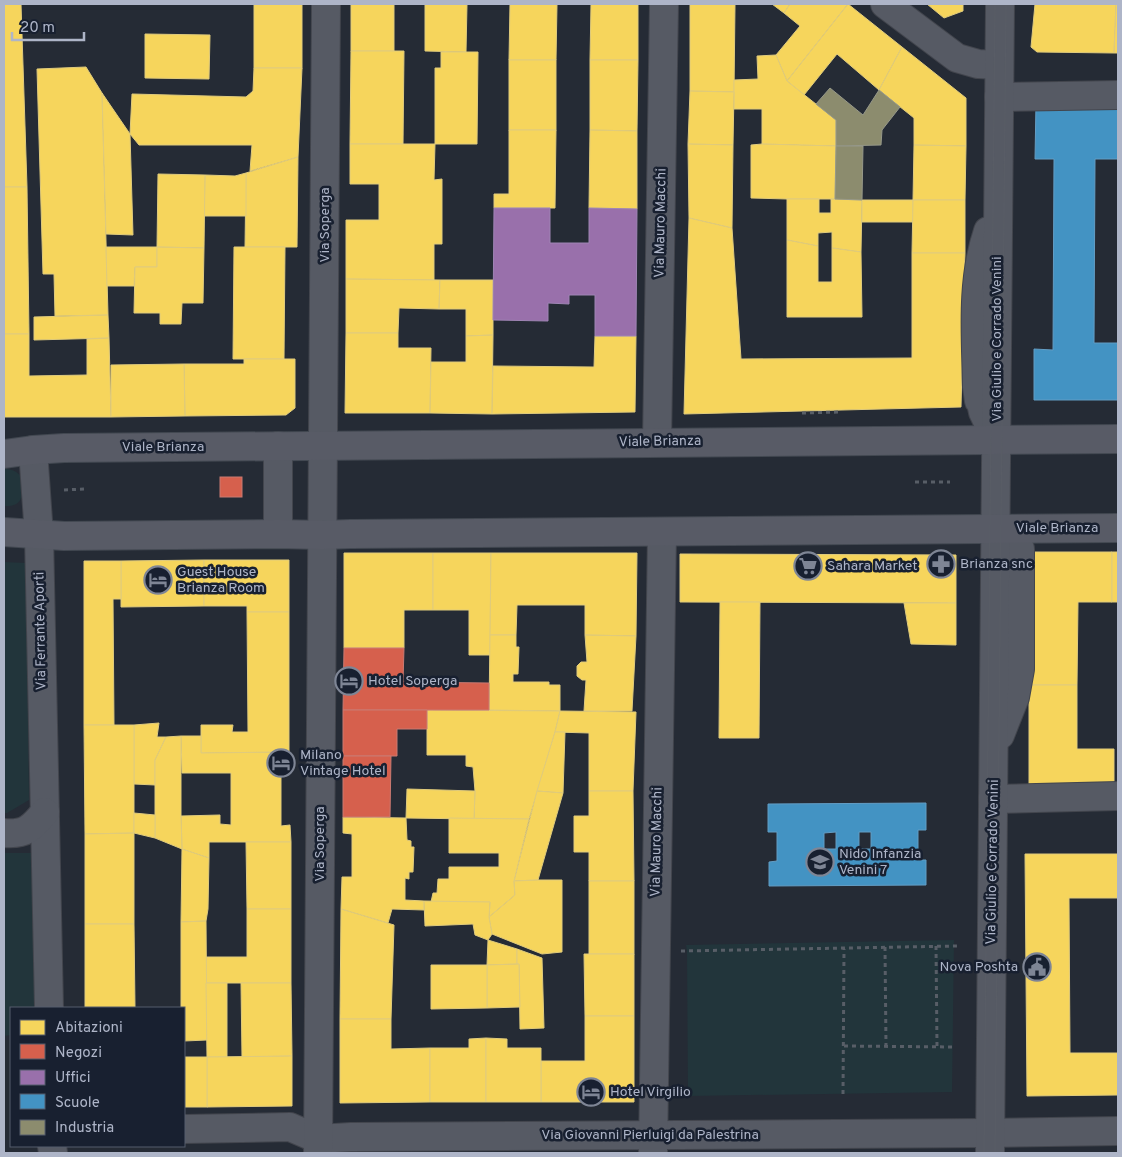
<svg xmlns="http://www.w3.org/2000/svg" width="1122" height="1157" viewBox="0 0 1122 1157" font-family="Overpass,sans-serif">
  <rect width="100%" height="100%" fill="#252b35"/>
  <!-- green -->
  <g fill="#22353b">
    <path d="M4,469C12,469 16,471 22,477C23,493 25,507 4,506Z"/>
    <path d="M4,562L26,563L29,800L7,813H4Z"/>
    <path d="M4,853H32L35,1008H11V1035L4,1036Z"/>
    <path d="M954,940L952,1092L688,1096L687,951L686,945Z"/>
  </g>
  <!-- homes -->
  <g fill="#f6d55c" stroke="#e0cb7c">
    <path d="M4,4H21L27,187H4Z"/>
    <rect x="254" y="4" width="48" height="64"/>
    <rect x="351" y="4" width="43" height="47"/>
    <path d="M425,4H467L466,52L425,51Z"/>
    <path d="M510,4H557L556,60H509Z"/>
    <path d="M591,4H638V60H590Z"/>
    <path d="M690,4H735L734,92L690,91Z"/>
    <path d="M772,4H790L784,13Z"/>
    <path d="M790,4H848L787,81L776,55L800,26L784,13Z"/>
    <path d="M848,4L902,47L879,90L837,54L804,95L787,81Z"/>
    <path d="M927,4H963V11L944,18Z"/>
    <path d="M1035,4H1116L1114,53L1037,52L1031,47Z"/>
    <path d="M1116,4H1118V53H1114Z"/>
    <path d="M145,34L210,35L209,79L145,78Z"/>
    <path d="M902,47L966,98V146L914,145V118L879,90Z"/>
    <path d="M351,51H404L403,144H350Z"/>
    <path d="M441,52H478L477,144H435V68H441Z"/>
    <path d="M776,55L787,81L836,120V146L762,144V109H734V80L758,79L757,56Z"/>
    <rect x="509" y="60" width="47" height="70"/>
    <path d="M590,60H638L637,131L590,130Z"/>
    <path d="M86,67L102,93L108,315L55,316L54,274H43L37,69Z"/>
    <path d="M254,68H302L298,157L250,171L252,145H139L130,134L132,94L246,97L253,91Z"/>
    <path d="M690,91L734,92L733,145L688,144Z"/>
    <path d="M102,93L130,134L133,235L106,234Z"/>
    <path d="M509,130H556L555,208H494V194H509Z"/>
    <path d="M590,130L637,131V209L589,208Z"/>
    <path d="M350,144H435L434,180L442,179V244H434V280L346,279V220H379V184H350Z"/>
    <path d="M688,144L733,145L732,228L689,218Z"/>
    <path d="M762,144L836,146L835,199H787L751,198V145Z"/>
    <path d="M914,145L966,146L965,200H913Z"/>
    <path d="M298,157L297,247H245L246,173Z"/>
    <path d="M246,173V216H204L205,175L235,176Z"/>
    <path d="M158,174L205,175L204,248L157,247Z"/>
    <path d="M4,187H27L29,334H4Z"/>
    <path d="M787,199H819V213H831V199L862,200L861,252L832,248V232L818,233V246L787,240Z"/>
    <rect x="862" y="200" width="51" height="22"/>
    <path d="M913,200H965V253H912Z"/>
    <path d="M689,218L732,228L741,359L912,358V253H965L961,407L684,414Z"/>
    <path d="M787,240L818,246V282H832V248L861,252L862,317H787Z"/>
    <path d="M106,247H157V267H135L134,286H107Z"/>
    <path d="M157,247L204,248L203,303H182L181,324H160V313H134L135,267H157Z"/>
    <path d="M234,247H285L284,359H233Z"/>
    <path d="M346,279L440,280L439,309L399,308L398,333H346Z"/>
    <path d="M440,280H493V335L466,336V309H439Z"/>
    <path d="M108,315L109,338L34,340V317Z"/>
    <path d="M346,333H398V348H431L430,413H345Z"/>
    <path d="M4,334H29V376L87,375V339L109,338L111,417H4Z"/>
    <path d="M493,335L492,414L430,413L431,362H466V336Z"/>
    <path d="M595,336H636L635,412L492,414L493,366L594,367Z"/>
    <path d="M244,359H295V408L286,415L185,416L184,364H244Z"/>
    <path d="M184,364L185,416L111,417V365Z"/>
    <path d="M1030,552H1112V602H1078L1077,685H1029Z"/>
    <rect x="1112" y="552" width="6" height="50"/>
    <path d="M344,553H433V610H404V648H344Z"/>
    <path d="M433,553H491L490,655H469V610H433Z"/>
    <path d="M491,553H637L636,636L585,635V605H517L516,635H490Z"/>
    <path d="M680,554L956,555V603L680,602Z"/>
    <path d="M204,560V606L121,607V561Z"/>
    <path d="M204,560H289V612H247V606H204Z"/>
    <path d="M84,561H121V599H113L114,725H84Z"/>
    <path d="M720,602H760L759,738H719Z"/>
    <path d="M904,603H956V645L911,644Z"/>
    <path d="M247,612H289V752L201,753V725H233L232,732H248Z"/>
    <path d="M490,635H516V647H519L518,674H513V682H549V685H560V711L489,710Z"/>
    <path d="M585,635L636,636L632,711H584L586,680H582L577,676V666L581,662H587Z"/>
    <path d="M1029,685H1077V749H1114V789H1029Z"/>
    <path d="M427,710L560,711L555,732L529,819H474L475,791L473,767L466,766V755H427Z"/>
    <path d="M560,711L636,712L633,791H589V733L555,732Z"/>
    <path d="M159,723L157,737H166L155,760V785L134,784V725Z"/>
    <path d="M84,725H134V833L85,834Z"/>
    <path d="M555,732H565L563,793L537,791Z"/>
    <path d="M181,736H201V753L289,752V771H281V826L290,825L291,842H209V858L182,849L181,816L220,815V824L231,825V773H182Z"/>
    <path d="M181,736V816L182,849L155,838V760L166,737Z"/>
    <path d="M407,789L475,791L474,819L406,818Z"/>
    <path d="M537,791L563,793L538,880L514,881Z"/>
    <path d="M589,791H633L634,881H589V852H574V816H589Z"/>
    <path d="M134,813L155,815V838L134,833Z"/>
    <path d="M343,817L406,818L407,840L411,841V847H414L413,872H409V879L405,878V900L424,901V910L392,909L388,923L341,909L342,877H352V834L343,833Z"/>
    <path d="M449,818L529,819L514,881L515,895L489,917L490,902H431L433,893H437L438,879H449V867H499V853H449Z"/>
    <path d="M134,833V924H85V834Z"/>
    <path d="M246,842H291V909H247Z"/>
    <path d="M182,849L209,858L208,909L206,921L181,922Z"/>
    <path d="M1025,854H1118V898H1069L1070,1053H1118V1095L1027,1096Z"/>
    <path d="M538,880H562V952L542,954L492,934L489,917L515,895L514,881Z"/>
    <rect x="589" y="881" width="45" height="73"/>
    <path d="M424,901L490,902L489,917L492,934L488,940L475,935L473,924L425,926Z"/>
    <path d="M247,909H291V983H206V957H247Z"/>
    <path d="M341,909L394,925L391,1019H340Z"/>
    <path d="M206,921L207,1040L184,1041V1008H181V922Z"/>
    <path d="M85,924H134L135,1008H85Z"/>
    <path d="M488,940L517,949V964L487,965Z"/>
    <path d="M517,949L542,958L544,1028L520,1029L519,964H517Z"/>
    <path d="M584,954H634V1016H585Z"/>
    <path d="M519,964L520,1007L487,1008V965Z"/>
    <path d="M431,965H487V1008L431,1009Z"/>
    <path d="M206,983H227V1057H207Z"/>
    <path d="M241,983H291L292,1056L242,1057Z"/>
    <path d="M585,1016H634V1102H541V1061H585Z"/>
    <path d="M340,1019H391V1049L430,1048V1102L340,1103Z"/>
    <path d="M486,1038V1102H430V1048H469V1039Z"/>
    <path d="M486,1038L507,1039V1048H541V1102H486Z"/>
    <path d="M292,1056V1106L207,1107V1057Z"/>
    <rect x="184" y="1057" width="23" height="50"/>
  </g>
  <!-- shops -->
  <g fill="#d6604d" stroke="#ca7a72">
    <rect x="220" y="477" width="22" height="20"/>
    <path d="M344,648H404L403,682L489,683V710H343Z"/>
    <path d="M343,710H427V729H397V756H343Z"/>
    <path d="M343,756H391L390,817H343Z"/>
  </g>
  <!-- offices -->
  <path fill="#9970ab" stroke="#9f85b4" d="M494,208H550V243H589V208L637,209L636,336H595V295H569V304L548,303V321L493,320Z"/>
  <!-- schools -->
  <g fill="#4393c3" stroke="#639dc4" fill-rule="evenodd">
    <path d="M1036,103H1118V159H1095L1094,343H1118V400H1034V349L1053,350L1054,159H1035Z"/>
    <path d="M926,803V830H918V860H926V885L769,886V862L777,861V832H768V804ZM836,832V849H824V833ZM859,832H871V849H859Z"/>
  </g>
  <!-- industry -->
  <g fill="#8c8c6e" stroke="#969889">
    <path d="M830,88L863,115L879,90L900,107L882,130L881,145L836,146V120L816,104Z"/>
    <path d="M836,146H863L862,200L835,199Z"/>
  </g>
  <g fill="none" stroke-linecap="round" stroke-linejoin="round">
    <!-- minor casing -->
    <g stroke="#42454d" stroke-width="30">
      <g id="minor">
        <path d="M885,4L957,58L978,64L999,65"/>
        <path d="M999,97L1118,95"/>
        <path d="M988,231C971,281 976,335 977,387L979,401L981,403L983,412L993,433"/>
        <path d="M657,442L664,4"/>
        <path d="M278,446V534"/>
        <path d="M33,450L39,535L49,1008"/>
        <path d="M995,528L1020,549V669L1015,697L1000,735"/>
        <path d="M993,799L1118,796"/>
        <path d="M4,833C25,835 32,828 45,812"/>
        <path d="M184,1129L290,1127L318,1139L351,1137L985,1133L1118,1131"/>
        <path d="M52,1146L53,1153"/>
        <path d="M318,1153L326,4"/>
        <path d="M653,1153L662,532"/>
        <path d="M990,1153L1000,4"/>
      </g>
    </g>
    <!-- major casing -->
    <g stroke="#424851" stroke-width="30">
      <g id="major">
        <path d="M4,454L33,450L64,448L1118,439"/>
        <path d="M4,532L64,536L278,534L322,535L351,534L1118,528"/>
      </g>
    </g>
    <!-- path -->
    <g stroke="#585e67" stroke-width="3" stroke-dasharray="4 4" stroke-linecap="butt">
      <path d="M802,413L839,412"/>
      <path d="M915,482H950"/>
      <path d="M64,490L85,489"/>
      <path d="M936,946L937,1046"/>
      <path d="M885,947L886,1046"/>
      <path d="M681,951L957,946"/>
      <path d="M844,1046L956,1047"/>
      <path d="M843,1094L844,949"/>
    </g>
    <!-- minor -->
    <use href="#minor" stroke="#565a64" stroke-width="28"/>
    <!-- major -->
    <use href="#major" stroke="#585b66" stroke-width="28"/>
    <!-- tram -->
    <g stroke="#595d66" stroke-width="1">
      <path d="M984,1153L995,4"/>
      <path d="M995,1153L1006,4"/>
    </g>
  </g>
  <!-- icons -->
  <defs>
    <g id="pharmacy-ring" transform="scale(1.4375)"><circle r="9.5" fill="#182030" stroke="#7e8595" stroke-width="1.5"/><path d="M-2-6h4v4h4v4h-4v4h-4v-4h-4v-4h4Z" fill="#7e8595"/></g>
    <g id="supermarket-ring" transform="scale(1.4375)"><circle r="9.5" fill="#182030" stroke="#7e8595" stroke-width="1.5"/><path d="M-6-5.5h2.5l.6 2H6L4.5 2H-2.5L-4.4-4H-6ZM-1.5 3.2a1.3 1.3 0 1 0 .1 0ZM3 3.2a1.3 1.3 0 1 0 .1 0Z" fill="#7e8595"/></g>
    <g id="hotel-ring" transform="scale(1.4375)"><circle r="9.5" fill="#182030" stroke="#7e8595" stroke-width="1.5"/><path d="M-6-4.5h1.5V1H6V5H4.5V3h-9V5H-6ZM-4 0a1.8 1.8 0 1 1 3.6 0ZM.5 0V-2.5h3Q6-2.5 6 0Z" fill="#7e8595"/></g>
    <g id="school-ring" transform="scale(1.4375)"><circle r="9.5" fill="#182030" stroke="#7e8595" stroke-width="1.5"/><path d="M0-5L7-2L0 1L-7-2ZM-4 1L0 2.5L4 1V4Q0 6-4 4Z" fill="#7e8595"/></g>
    <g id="civic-ring" transform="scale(1.4375)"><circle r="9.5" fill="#182030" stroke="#7e8595" stroke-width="1.5"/><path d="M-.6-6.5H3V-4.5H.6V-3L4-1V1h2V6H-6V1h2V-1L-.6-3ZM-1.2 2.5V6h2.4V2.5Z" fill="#7e8595"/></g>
  </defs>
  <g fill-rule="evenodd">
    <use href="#pharmacy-ring" x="941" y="564"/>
    <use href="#supermarket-ring" x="808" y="566"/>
    <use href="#hotel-ring" x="158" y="580"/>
    <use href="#hotel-ring" x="349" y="681"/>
    <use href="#hotel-ring" x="281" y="763"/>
    <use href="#school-ring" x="820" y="862"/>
    <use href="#civic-ring" x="1037" y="967"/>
    <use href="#hotel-ring" x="591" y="1092"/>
  </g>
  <g text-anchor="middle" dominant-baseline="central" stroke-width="5" stroke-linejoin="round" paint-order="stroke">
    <!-- street labels -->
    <g font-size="14" fill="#aeb5c8" stroke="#182030">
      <text transform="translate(661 223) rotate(-89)">Via Mauro Macchi</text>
      <text transform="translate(325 225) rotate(-90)">Via Soperga</text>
      <text transform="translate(997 339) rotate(-90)">Via Giulio e Corrado Venini</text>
      <text transform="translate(660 442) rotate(-1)">Viale Brianza</text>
      <text x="163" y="447">Viale Brianza</text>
      <text x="1057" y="528">Viale Brianza</text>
      <text transform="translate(41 631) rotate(-91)">Via Ferrante Aporti</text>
      <text transform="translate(657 842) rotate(-89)">Via Mauro Macchi</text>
      <text transform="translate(320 844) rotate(-90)">Via Soperga</text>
      <text transform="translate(993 862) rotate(-89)">Via Giulio e Corrado Venini</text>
      <text x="650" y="1135">Via Giovanni Pierluigi da Palestrina</text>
    </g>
    <!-- poi labels -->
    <g font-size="14" fill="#aeb5c8" stroke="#182030" text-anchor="start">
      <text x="960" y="564">Brianza snc</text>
      <text x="827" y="566">Sahara Market</text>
      <text x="177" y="572">Guest House<tspan x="177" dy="16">Brianza Room</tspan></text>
      <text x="368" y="681">Hotel Soperga</text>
      <text x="300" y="755">Milano<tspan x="300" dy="16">Vintage Hotel</tspan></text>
      <text x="839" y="854">Nido Infanzia<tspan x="839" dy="16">Venini 7</tspan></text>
      <text x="1018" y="967" text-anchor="end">Nova Poshta</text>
      <text x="610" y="1092">Hotel Virgilio</text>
    </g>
  </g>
  <!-- border -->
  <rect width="1122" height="1157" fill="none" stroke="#aeb5c8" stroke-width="10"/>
  <!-- legend -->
  <rect x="10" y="1007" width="175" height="140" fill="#182030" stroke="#545c6d"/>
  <rect x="20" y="1020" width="25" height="15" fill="#f6d55c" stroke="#545c6d"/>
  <text x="55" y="1032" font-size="15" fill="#aeb5c8">Abitazioni</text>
  <rect x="20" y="1044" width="25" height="15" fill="#d6604d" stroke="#545c6d"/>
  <text x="55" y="1057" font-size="15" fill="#aeb5c8">Negozi</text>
  <rect x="20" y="1070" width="25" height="15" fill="#9970ab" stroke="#545c6d"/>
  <text x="55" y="1082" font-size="15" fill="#aeb5c8">Uffici</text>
  <rect x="20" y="1094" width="25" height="15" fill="#4393c3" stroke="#545c6d"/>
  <text x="55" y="1107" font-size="15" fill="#aeb5c8">Scuole</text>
  <rect x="20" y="1120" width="25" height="15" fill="#8c8c6e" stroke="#545c6d"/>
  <text x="55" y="1132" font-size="15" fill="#aeb5c8">Industria</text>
  <!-- scale -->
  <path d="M12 32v8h72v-8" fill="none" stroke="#aeb5c8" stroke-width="2.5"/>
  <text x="20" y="32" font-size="15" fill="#aeb5c8" stroke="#182030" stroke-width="4" paint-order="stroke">20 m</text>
</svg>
